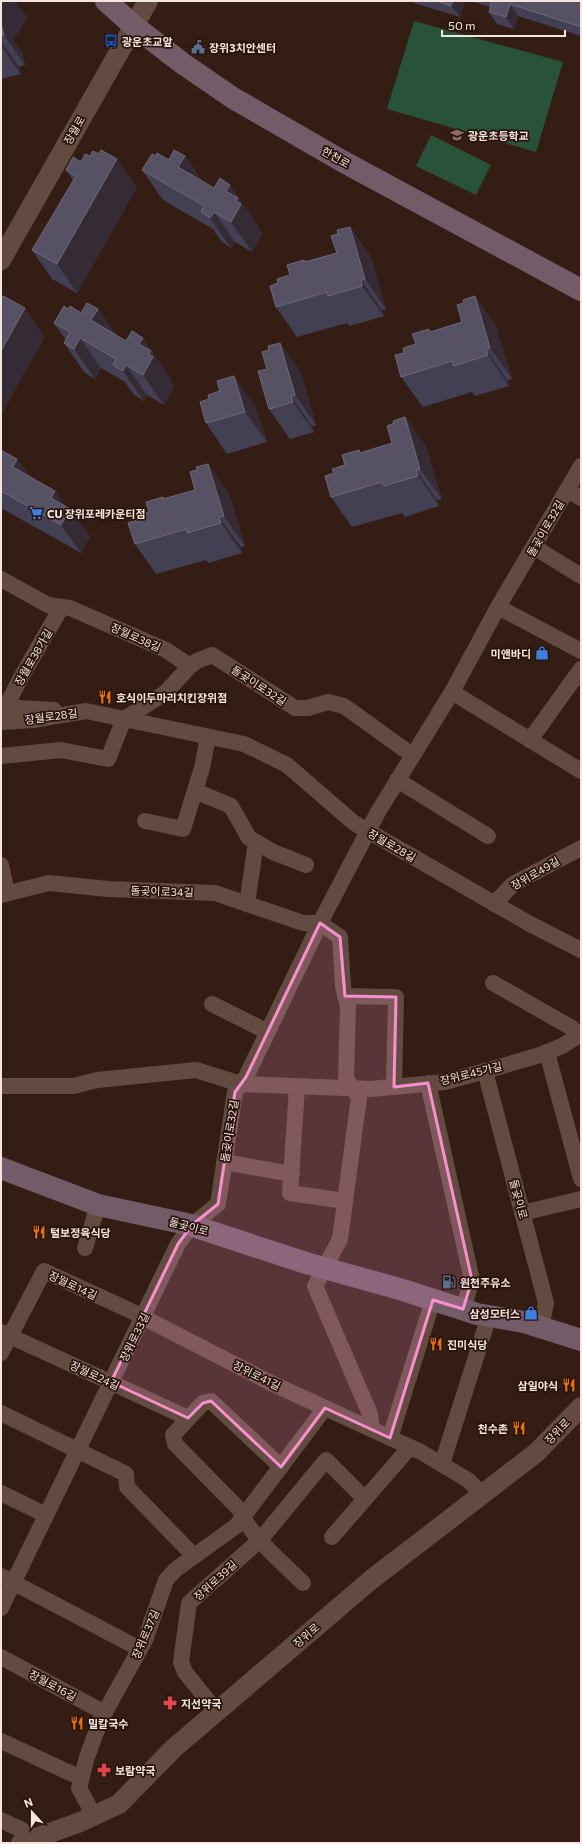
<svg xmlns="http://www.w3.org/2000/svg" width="582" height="1844" viewBox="0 0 582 1844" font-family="Commissioner,'Noto Sans KR',sans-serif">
  <rect width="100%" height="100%" fill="#331d15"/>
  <!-- pitch -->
  <g fill="#285239">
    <path d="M414,21L563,62L536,152L387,109Z"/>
    <path d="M431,135L491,165L476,195L416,166Z"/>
  </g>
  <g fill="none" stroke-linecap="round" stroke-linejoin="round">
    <!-- minor -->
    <g stroke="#644b41" stroke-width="16">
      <path d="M567,490L581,498"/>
      <path d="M534,547L581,576"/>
      <path d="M1,579L48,605L70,608L166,650L190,666"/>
      <path d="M498,607L581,651"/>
      <path d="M452,692L581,771"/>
      <path d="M1,707L54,710"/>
      <path d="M6,707L20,679L61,608"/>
      <path d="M1,722L33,720L86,711L244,744L287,765L354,823L530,924L581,950"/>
      <path d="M530,740L581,669"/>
      <path d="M1,756L61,750L108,759L124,719L165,693L190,666L197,661L212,655L295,708H308L328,702L344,706L412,755"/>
      <path d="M397,780L488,836"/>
      <path d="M195,791L231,806L249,838L256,842L247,904"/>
      <path d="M145,821L183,829L202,768L208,737"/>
      <path d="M256,842L273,852L306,865"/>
      <path d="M1,865L7,893"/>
      <path d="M1,895L49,883L108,889L215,893L303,923H320L340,937L343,986L348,1007L346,1079L359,1097L340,1239L315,1286L370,1414L372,1429"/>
      <path d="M494,904L513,884L581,848"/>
      <path d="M493,983L572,1028L579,1035"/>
      <path d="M345,996L396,997L394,1087"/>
      <path d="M212,1004L268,1032"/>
      <path d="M547,1052L581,1179"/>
      <path d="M485,1071L546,1303L541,1327"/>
      <path d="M428,1083L472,1280L463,1309"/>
      <path d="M1,1086H74L97,1080L196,1070L241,1084L371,1089L445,1082L478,1073L540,1055L562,1046L581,1034"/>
      <path d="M297,1087L290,1193L345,1201"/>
      <path d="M224,1162L292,1174"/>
      <path d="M522,1213L581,1199"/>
      <path d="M85,1248L98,1205"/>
      <path d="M1,1332L188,1418"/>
      <path d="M1,1353L44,1271L129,1310L271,1383L421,1452L468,1480L482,1494"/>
      <path d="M1,1413L126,1474L127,1487L194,1556"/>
      <path d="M390,1438L433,1300"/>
      <path d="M442,1464L489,1316"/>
      <path d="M281,1467L211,1401L203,1403L173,1435L175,1444L240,1510C248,1534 285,1565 303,1583"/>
      <path d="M1,1493L46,1515"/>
      <path d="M332,1537L410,1447"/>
      <path d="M1,1576L140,1649"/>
      <path d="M1,1608L178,1244L192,1225L218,1204L235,1092L246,1077L323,917L378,812L452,692L498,607L581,466"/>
      <path d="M1,1657L105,1713"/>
      <path d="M217,1712L185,1672L181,1662L189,1603L260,1540L326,1460L365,1499"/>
      <path d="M1,1741L81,1778"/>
      <path d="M94,1816L79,1788L87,1757L101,1719L145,1640L166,1580L175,1570L236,1526L325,1408"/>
      <path d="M1,1820L22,1830L29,1840"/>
    </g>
    <!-- tertiary -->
    <g stroke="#644b41" stroke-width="20">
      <path d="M1,260L148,1"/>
      <path d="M21,1843L78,1823L119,1804L174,1748L372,1579L536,1453L581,1407"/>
    </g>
    <!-- secondary -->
    <g stroke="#735c68" stroke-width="22">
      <path d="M106,1L134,26L182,63L233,98L342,161L581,290"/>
      <path d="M1,1168L98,1205L187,1224L306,1263L403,1290L477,1314L524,1322L581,1340"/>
    </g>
  </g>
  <!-- wall -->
  <g fill="#434054">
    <path d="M1,1H15L27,18L13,40L22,52L25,65L19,67L21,74L1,79Z"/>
    <path d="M412,1H465L460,17L414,3Z"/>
    <path d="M470,1H581V36L518,16L514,29L497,24L489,12L490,7Z"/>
    <path d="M156,156L169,160L185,156L203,182L251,215V216L259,228V229L262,234L252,252L235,242L231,248L222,242L213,229L163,200L142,170Z"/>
    <path d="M81,162L137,187L77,293L52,279L32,250L73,180L66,170Z"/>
    <path d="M350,227L371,257L386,309L382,310L384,316L350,326L347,323L297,337L276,307L278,283L290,275L304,260L305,262L337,253L338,234Z"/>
    <path d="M475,296L496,326L512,379L507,380L509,386L475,396L472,392L423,407L401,377L404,353L416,344L431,332L462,322L464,303Z"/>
    <path d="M68,309L81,313L98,309L115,335L164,368L163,369L172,381L171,382L174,387L164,405L147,395L144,401L134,395L125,382L101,368L95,379L85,373L64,343L66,340L54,323Z"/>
    <path d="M280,343L301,373L316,425L312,426L314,432L290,439L269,409L267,369L269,350Z"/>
    <path d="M255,406L267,442L227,454L206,423Z"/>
    <path d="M405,417L426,447L442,499L437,500L439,506L405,517L402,513L352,527L331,497L334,473L345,465L361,453L392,443L394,423Z"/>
    <path d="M1,450L17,459L29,476L55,491L66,507L70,509L90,537L81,553L1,508Z"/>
    <path d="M229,494L245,546L241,547L242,553L208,563L206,560L156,574L135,544L137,520L149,512L163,497L164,499Z"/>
  </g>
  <!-- shaded-wall -->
  <g fill="#352b35">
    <path d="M1,1H15L27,18L13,40L22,52L25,65L4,35L1,36Z"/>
    <path d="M453,1H465L460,17L451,6Z"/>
    <path d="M510,4L518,16L514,29L506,17Z"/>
    <path d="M1,41L19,67L21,74L1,46Z"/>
    <path d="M185,156L206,186L178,167Z"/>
    <path d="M117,159L137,187L77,293L57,264Z"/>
    <path d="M230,185L251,215V216L259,228V229L262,234L252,252L231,222L226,191Z"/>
    <path d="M214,212L235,242L231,248L210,218Z"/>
    <path d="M350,227L371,257L386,309L365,279Z"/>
    <path d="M361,280L382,310L384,316L362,286Z"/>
    <path d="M475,296L496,326L512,379L490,348Z"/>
    <path d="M25,308L45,337L1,415V351Z"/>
    <path d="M98,309L119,339L91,320Z"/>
    <path d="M80,338L101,368L95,379L74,349Z"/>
    <path d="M143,338L164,368L163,369L172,381L171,382L174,387L164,405L143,375L139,344Z"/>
    <path d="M280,343L301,373L316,425L295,395Z"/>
    <path d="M486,349L507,380L509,386L488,355Z"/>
    <path d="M126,365L147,395L144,401L123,371Z"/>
    <path d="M234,376L255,406L267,442L245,412Z"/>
    <path d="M291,396L312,426L314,432L293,402Z"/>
    <path d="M405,417L426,447L442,499L420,469Z"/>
    <path d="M17,459L37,488L13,467Z"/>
    <path d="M208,464L229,494L245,546L224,516Z"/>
    <path d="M416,470L437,500L439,506L418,476Z"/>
    <path d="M55,491L69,510L70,509L90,537L81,553L61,525L51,498Z"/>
    <path d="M219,517L241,547L242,553L221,523Z"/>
  </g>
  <!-- building -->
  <g fill="#565263" stroke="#6f6977">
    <path d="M436,1H453L451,6Z"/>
    <path d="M492,1H581V27L510,4L506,17L489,12Z"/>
    <path d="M1,23L4,35L1,36Z"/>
    <path d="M101,150L117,159L57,264L32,250L76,176L66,170L73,157L81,162L85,154L90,156L93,151L99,154Z"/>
    <path d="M174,150L185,156L178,167L214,188L220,178L230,185L226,191L238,198L236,201L241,204L231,222L214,212L210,218L201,212L204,206L142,170L152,154L156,156L157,153L169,160Z"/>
    <path d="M350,227L365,279L361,280L362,286L328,296L327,292L276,307L270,286L278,283L277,279L290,275L287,265L304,260L305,262L337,253L331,236L338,234L337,230Z"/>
    <path d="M3,296L25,308L1,351V300Z"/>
    <path d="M475,296L490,348L486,349L488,355L454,366L452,361L401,377L395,355L404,353L403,348L416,344L412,334L429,329L430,332L462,322L457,305L464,303L463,300Z"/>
    <path d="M87,303L98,309L91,320L126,341L132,331L143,338L139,344L151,351L149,354L153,357L143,375L126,365L123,371L113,365L116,359L80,338L74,349L64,343L70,332L54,323L64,306L68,309L70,306L81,313Z"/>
    <path d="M280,343L295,395L291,396L293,402L269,409L258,371L267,369L262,352L269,350L268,346Z"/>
    <path d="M234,376L245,412L206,423L200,402L209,399L208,395L220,391L217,381Z"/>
    <path d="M405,417L420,469L416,470L418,476L384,486L382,482L331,497L325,476L334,473L332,469L345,465L342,455L359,450L360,453L392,443L387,426L394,423L393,421Z"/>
    <path d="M1,450L17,459L13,467L55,491L51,498L70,509L61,525L1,491Z"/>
    <path d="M208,464L224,516L219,517L221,523L187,533L186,529L135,544L128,523L137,520L136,516L149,512L146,502L163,497V499L195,490L190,472L197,470L196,467Z"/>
  </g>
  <!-- marked area -->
  <path fill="#f790cd" fill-opacity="0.2" stroke="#f790cd" stroke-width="3" stroke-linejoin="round" d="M320,923L340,937L345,996L396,997L394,1087L428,1083L472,1280L463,1309L433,1300L390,1438L325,1408L281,1467L211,1401L203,1403L188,1418L111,1382L178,1244L192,1225L218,1204L235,1092L246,1077Z"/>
  <!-- icons -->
  <defs>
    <g id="bus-bare" transform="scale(1.08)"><path d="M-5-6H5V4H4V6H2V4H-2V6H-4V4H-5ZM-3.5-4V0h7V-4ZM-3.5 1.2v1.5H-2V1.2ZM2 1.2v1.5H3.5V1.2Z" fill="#1a4fb4" stroke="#28140c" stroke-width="2.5" paint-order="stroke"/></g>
    <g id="civic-bare" transform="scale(1.08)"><path d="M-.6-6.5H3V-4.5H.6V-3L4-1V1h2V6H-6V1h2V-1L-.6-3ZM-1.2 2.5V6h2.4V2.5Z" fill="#5c6f8a" stroke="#28140c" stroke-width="2.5" paint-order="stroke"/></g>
    <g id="school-bare" transform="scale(1.08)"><path d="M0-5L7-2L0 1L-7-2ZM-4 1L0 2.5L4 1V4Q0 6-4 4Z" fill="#8d6e63" stroke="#28140c" stroke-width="2.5" paint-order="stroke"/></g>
    <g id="supermarket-bare" transform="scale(1.08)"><path d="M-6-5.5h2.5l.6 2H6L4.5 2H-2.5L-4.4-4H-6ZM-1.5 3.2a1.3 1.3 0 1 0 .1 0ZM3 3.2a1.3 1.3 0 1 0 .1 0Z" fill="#3f7fe0" stroke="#28140c" stroke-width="2.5" paint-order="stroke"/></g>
    <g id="shop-bare" transform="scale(1.08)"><path d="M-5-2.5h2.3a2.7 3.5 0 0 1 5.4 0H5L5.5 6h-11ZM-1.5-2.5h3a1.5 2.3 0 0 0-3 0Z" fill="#3f7fe0" stroke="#28140c" stroke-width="2.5" paint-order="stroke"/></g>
    <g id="restaurant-bare" transform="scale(1.08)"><path d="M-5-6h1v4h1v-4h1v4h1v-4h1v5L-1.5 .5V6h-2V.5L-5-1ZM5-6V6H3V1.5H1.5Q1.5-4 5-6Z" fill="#e8710a" stroke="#28140c" stroke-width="2.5" paint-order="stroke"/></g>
    <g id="fuel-bare" transform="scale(1.08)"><path d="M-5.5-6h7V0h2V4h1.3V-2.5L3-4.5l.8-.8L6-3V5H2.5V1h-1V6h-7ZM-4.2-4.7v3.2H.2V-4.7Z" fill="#5c6f8a" stroke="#28140c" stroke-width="2.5" paint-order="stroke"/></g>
    <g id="pharmacy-bare" transform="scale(1.08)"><path d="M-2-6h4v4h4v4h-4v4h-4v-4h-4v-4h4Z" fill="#e0444e" stroke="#28140c" stroke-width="2.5" paint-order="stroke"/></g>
  </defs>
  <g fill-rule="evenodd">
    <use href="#bus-bare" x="111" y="41"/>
    <use href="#civic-bare" x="198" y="47"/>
    <use href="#school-bare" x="457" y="135"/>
    <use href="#supermarket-bare" x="36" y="513"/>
    <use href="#shop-bare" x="542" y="653"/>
    <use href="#restaurant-bare" x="105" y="697"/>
    <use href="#restaurant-bare" x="39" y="1232"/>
    <use href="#fuel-bare" x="449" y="1282"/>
    <use href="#shop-bare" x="531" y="1313"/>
    <use href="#restaurant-bare" x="436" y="1344"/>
    <use href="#restaurant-bare" x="569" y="1385"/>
    <use href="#restaurant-bare" x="519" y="1428"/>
    <use href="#pharmacy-bare" x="170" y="1703"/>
    <use href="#restaurant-bare" x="77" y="1723"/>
    <use href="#pharmacy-bare" x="104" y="1770"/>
  </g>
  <g text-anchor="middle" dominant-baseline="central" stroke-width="3.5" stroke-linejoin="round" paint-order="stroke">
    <!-- poi labels -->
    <g font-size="11" font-weight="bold" fill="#f5e5df" stroke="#28140c" text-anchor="start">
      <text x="122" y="41">광운초교앞</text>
      <text x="209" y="47">장위3치안센터</text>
      <text x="468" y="135">광운초등학교</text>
      <text x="47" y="513">CU 장위포레카운티점</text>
      <text x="531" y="653" text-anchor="end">미앤바디</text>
      <text x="116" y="697">호식이두마리치킨장위점</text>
      <text x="50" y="1232">털보정육식당</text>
      <text x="460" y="1282">원천주유소</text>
      <text x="520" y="1313" text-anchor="end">삼성모터스</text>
      <text x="447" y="1344">진미식당</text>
      <text x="558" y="1385" text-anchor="end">삼일야식</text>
      <text x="508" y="1428" text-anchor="end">천수촌</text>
      <text x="181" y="1703">지선약국</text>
      <text x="88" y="1723">밀칼국수</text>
      <text x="115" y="1770">보람약국</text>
    </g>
    <!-- street labels -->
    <g font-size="11" fill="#f5e5df" stroke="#28140c">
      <text transform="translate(74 130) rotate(-60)">장월로</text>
      <text transform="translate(336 157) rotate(29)">한천로</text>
      <text transform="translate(545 528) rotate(-60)">돌곶이로32길</text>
      <text transform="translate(136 637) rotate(24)">장월로38길</text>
      <text transform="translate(33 657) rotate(-60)">장월로38가길</text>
      <text transform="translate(259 685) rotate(33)">돌곶이로32길</text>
      <text transform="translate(51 716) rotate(-8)">장월로28길</text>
      <text transform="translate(392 845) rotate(30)">장월로28길</text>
      <text transform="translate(535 873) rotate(-30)">장위로49길</text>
      <text transform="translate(162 891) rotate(2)">돌곶이로34길</text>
      <text transform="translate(471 1073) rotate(-14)">장위로45가길</text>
      <text transform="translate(229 1131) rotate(-81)">돌곶이로32길</text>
      <text transform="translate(519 1199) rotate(75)">돌곶이로</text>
      <text transform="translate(189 1226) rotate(15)">돌곶이로</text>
      <text transform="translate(73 1285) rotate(25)">장월로14길</text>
      <text transform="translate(134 1337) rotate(-64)">장위로33길</text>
      <text transform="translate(95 1375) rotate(25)">장월로24길</text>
      <text transform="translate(257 1375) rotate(26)">장위로41길</text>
      <text transform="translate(557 1431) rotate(-46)">장위로</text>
      <text transform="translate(215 1580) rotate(-42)">장위로39길</text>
      <text transform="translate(145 1634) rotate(-67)">장위로37길</text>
      <text transform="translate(306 1635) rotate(-41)">장위로</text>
      <text transform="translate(53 1685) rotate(28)">장월로16길</text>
    </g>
  </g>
  <!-- border -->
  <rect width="582" height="1844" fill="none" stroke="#f5e5df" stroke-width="4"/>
  <!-- north arrow -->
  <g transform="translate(32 1812) rotate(339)" stroke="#28140c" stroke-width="3" paint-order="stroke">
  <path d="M0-3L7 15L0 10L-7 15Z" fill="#f5e5df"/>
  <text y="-6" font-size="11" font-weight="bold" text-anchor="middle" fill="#f5e5df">N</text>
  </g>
  <!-- scale -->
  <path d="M442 30v6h123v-6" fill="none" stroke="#f5e5df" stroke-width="2"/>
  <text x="448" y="30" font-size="12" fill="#f5e5df" stroke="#28140c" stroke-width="3" paint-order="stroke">50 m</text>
</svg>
